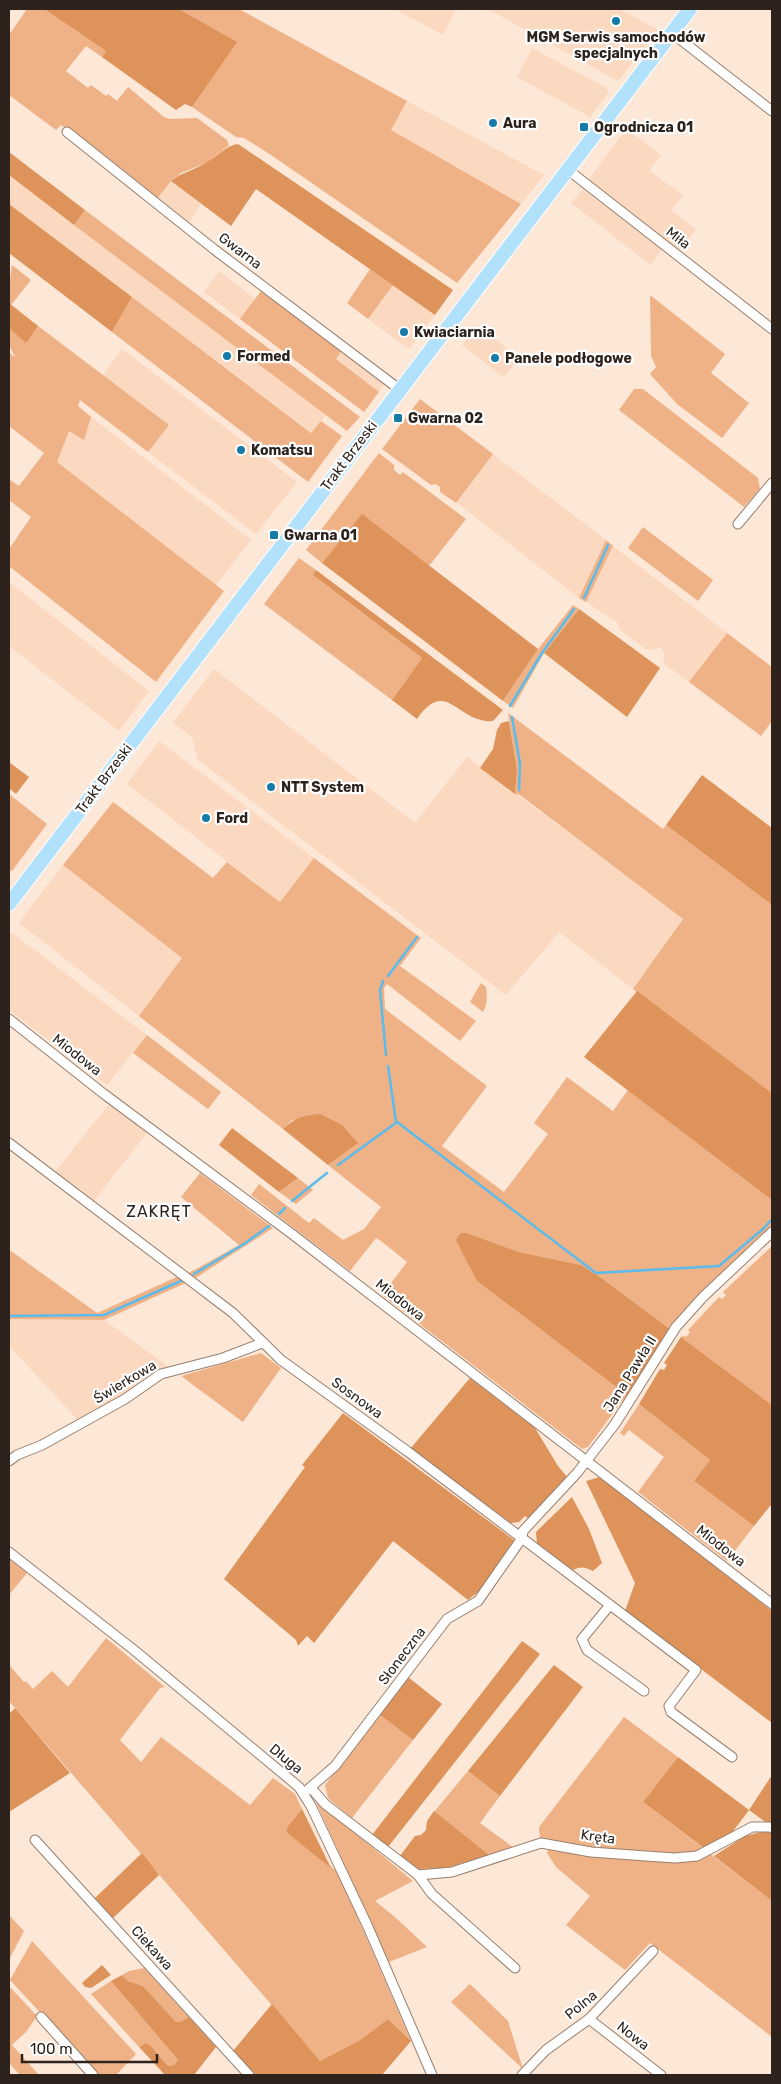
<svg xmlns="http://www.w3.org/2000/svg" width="781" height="2084" viewBox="0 0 781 2084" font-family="Rubik,sans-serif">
  <rect width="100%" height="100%" fill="#fde7d7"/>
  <!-- built -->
  <g fill="#fbd8c0">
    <path d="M395,9H456L443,35Z"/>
    <path d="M488,9H620L658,30L618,81Z"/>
    <path d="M532,48L606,88L609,92L590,117L517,77Z"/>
    <path d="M407,101L544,175L521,204L390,130Z"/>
    <path d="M626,129L661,155L649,171L683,195L671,211L696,229L679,251L588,181Z"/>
    <path d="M9,175L326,415L312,433L9,204Z"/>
    <path d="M171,181L201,204L189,223L156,200Z"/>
    <path d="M583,189L662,249L651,265L571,203Z"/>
    <path d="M219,271L255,299L240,319L204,292Z"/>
    <path d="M393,285L435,315L409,349L368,319Z"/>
    <path d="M477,325L519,358L504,378L462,345Z"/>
    <path d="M122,349L297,482L256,534L148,452L168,425L103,375Z"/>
    <path d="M343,349L386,382L379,392L336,359Z"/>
    <path d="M91,417L251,540L216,585L57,462L69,431L84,439Z"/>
    <path d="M493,454L606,540L579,598L456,502Z"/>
    <path d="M613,546L727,633L689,682L663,663L665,655L661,648L647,650L619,629L618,623L586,602Z"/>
    <path d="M10,583L149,691L119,731L9,646V586Z"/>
    <path d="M214,669L415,823L467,757L684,919L633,989L559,932L506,995L198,760L192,737L173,723Z"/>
    <path d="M159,741L314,858L280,902L127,784Z"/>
    <path d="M63,865L183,958L139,1016L19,923Z"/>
    <path d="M12,933L147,1035L107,1085L9,1010V937Z"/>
    <path d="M109,1104L147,1133L93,1202L82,1193L83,1191L55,1172Z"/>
    <path d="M9,1319L104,1320L169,1367L79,1421L9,1346Z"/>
  </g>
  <!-- green -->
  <g fill="#efb286">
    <path d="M27,9H44L106,51L102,57L86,46L66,71L88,88L91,85L106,96L108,94L117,101L128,87L164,117L170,119L197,118L227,140L229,145L208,162L181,173L171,181L156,200L61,125L56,130L9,95V35Z"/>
    <path d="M179,9H239L407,101L391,130L521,204L457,283L271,155L244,138L236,137L192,107L236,42Z"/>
    <path d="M85,210L360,417L347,431L74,225Z"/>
    <path d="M12,265L31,280L11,305L9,303V287Z"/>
    <path d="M370,269L393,285L368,319L347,303Z"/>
    <path d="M263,288L343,349L336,359L379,392L364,412L240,319Z"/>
    <path d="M650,295L725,354L711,373L749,403L722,438L677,404L650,374L656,367L651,356Z"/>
    <path d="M132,297L311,433L321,421L342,436L308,482L112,332Z"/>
    <path d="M38,326L169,425L148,452L80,400L78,406L91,417L84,440L69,431L57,462L224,591L156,682L9,566V549L31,517L9,500V479L19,486L44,453L9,426V353L15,357L9,345V328L26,342Z"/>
    <path d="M634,389H643L758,478L760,489L744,507L619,410Z"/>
    <path d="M420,399L493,454L456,503L440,492V487L436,484L431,485L382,449Z"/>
    <path d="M379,453L394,465V470L400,475L403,472L466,519L429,566L362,515L322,563L306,550Z"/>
    <path d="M643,527L713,580L698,601L628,548Z"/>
    <path d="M606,540L613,546L586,602L579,598Z"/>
    <path d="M299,558L316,570L313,575L422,658L392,700L264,604Z"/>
    <path d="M573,605L579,609L544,653L513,708L503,701L538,649Z"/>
    <path d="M727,633L772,667V721L761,736L689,682Z"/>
    <path d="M508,713L663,829L666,825L772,905V1093L633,989L683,919L520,795L515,794L517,770Z"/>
    <path d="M9,794L47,824L12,871L9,870Z"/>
    <path d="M113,802L213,878L227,862L280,902L314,858L421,938L400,966L476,1021L460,1041L387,984L384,988L385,1009L487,1086L442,1146L504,1192L548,1134L534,1123L567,1077L613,1111L628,1090L772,1200V1226L670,1329L600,1277L581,1265L519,1252L467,1233L477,1281L628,1396L626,1400L622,1401L588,1447L582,1449L382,1295L407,1262L381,1241L376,1238L350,1271L251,1195L259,1184L309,1223L314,1218L343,1240L364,1229L381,1207L328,1165L357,1143L351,1135L292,1120L283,1129L139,1016L182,958L63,865Z"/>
    <path d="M481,983L486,987C487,997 488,1004 483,1012L470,1002Z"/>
    <path d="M147,1035L221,1092L208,1109L133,1053Z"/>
    <path d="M200,1173L273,1228L194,1279L187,1274L239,1245L181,1197Z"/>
    <path d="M298,1178L313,1190L296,1204L279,1192Z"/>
    <path d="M772,1246V1405L681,1337L683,1336L686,1337L690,1332L688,1330L719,1297L722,1299L726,1295L723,1292Z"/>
    <path d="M11,1251L97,1313L179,1276L188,1282L104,1320L9,1319V1253Z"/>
    <path d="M261,1353L281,1368L243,1422L181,1376Z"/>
    <path d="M639,1404L710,1460L694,1481L754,1526L727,1561L638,1492L664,1457L629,1430L624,1436L620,1433Z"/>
    <path d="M9,1559L27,1573L9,1595Z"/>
    <path d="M106,1638L165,1687L160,1688L120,1740L141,1762L161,1737L250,1805L273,1778L295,1794L302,1809L288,1826L286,1832L338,1872L411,2041L388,2019L360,2040L320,2061L9,1701V1665L24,1682L26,1681L33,1689L52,1671L68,1687Z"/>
    <path d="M380,1715L413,1740L352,1818L328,1798L325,1785Z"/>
    <path d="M624,1717L678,1757L643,1802L772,1901V2037L650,1943L625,1970L566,1925L590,1896L556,1867L547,1853L551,1839H540L539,1827Z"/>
    <path d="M468,1771L500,1796L480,1823L514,1848L489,1855L434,1812Z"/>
    <path d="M315,1800L413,1881L375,1901L395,1917L427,1947L389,1962Z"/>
    <path d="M9,1915L24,1931L9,1960Z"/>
    <path d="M32,1941L136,2054L116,2075H98L10,1980Z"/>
    <path d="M144,1968L189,2017L180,2022H176L143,1986L128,1981L122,1975L129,1971Z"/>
    <path d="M111,1981L178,2060L174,2065L168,2066L150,2045L146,2043L139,2047L91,1994Z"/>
    <path d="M470,1984L508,2021L523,2069L451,2002Z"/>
    <path d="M9,1986L37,2016L26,2032L12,2045L39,2075H20L9,2063Z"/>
  </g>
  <!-- forest -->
  <g fill="#dd935a">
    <path d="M44,9H179L237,42L192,107L185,104L176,110L102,57L106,51Z"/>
    <path d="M238,144L453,290L435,315L256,189L231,226L171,181C182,172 195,170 207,162C218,156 225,146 238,144Z"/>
    <path d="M9,152L85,210L74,225L9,175Z"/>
    <path d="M9,204L132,297L112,332L9,253Z"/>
    <path d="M9,303L38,326L26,343L9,328Z"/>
    <path d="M362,514L538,649L503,701L322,563Z"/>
    <path d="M316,570L503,710L493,721C458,724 446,676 417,719L392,700L422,658L313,575Z"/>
    <path d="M579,609L660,668L627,717L544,653Z"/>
    <path d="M509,721L517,770L515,794L480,768L493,749L497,730L501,723Z"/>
    <path d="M9,762L29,777L16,794L9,788Z"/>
    <path d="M702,775L772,828V905L666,825Z"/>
    <path d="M637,991L772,1093V1200L584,1057Z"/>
    <path d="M320,1114L342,1125L358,1143L328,1165L283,1129C294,1118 304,1115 320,1114Z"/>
    <path d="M232,1128L298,1178L279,1192L219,1145Z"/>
    <path d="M461,1233H467L519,1252L581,1265L600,1277L670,1329L628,1396L477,1281L456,1240Z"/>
    <path d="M681,1337L772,1405V1507L770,1506L754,1526L694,1481L710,1460L639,1404L660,1369L664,1370L667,1365L664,1363Z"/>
    <path d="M470,1378L535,1428L558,1466L568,1478L529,1519L525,1516L519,1522L511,1523L410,1449Z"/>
    <path d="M343,1413L514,1540L479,1591L468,1600L393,1541L314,1643L307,1636L298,1646L296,1640L224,1579L305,1467L302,1465Z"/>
    <path d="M600,1477L772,1611V1723L625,1611L635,1583L586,1481Z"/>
    <path d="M572,1497L589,1529L602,1563L593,1571C585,1567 581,1566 573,1570L537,1545L536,1532Z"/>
    <path d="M522,1641L540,1654L388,1847L372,1835Z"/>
    <path d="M554,1665L583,1687L500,1796L468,1771Z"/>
    <path d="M408,1677L442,1704L413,1740L380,1715Z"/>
    <path d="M15,1708L70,1773L9,1812V1714Z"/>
    <path d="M678,1757L749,1810L772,1775V1827L749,1810L731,1834L705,1849L643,1802Z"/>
    <path d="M302,1809L331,1868L286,1832L288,1826Z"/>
    <path d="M434,1811L489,1855L446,1868L418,1869L400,1856L415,1836L421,1835L426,1830L427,1821Z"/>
    <path d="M769,1830L772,1833V1901L714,1856L745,1836Z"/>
    <path d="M142,1853L159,1875L113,1918L95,1898Z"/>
    <path d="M102,1965L111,1975L91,1988L85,1987L82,1983Z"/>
    <path d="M122,1975L128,1981L143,1986L176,2022H180L189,2017L216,2047L194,2075H165L139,2047L146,2043L150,2045L168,2066L174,2065L178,2060L111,1981Z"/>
    <path d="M272,2004L320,2061L360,2040L388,2019L411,2041L382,2075H255L233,2051Z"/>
  </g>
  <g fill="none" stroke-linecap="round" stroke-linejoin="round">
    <!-- stream -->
    <g stroke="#5abbec" stroke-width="2.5">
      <path d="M584,598L608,545"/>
      <path d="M510,706L542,653L574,609"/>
      <path d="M512,717L520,764L519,790"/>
      <path d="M388,976L417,937"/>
      <path d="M383,981L380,990L386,1055"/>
      <path d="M388,1066L396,1122"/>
      <path d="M338,1165L397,1122L596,1273L719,1266L763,1229L772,1219"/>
      <path d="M292,1201L327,1173"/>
      <path d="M279,1214L285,1208"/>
      <path d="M194,1274L244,1244L269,1226"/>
      <path d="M9,1316L104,1315L183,1280"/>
    </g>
    <!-- minor casing -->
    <g stroke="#987f6d" stroke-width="11">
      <g id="minor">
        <path d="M672,33L772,111"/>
        <path d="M67,132L215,250L399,389"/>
        <path d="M567,169L772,329"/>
        <path d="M738,524L772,483"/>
        <path d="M9,1019L104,1094L292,1234L772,1604"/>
        <path d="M9,1143L233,1313L281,1360L407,1451L696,1670L669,1706L671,1712L732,1757"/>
        <path d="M9,1461L17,1455L42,1445L125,1399L161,1374L223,1358L262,1343"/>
        <path d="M9,1552L134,1650L299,1787L311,1806L368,1927L432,2075"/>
        <path d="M610,1605L582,1639L587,1650L644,1691"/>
        <path d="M311,1788L325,1804L418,1875L452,1872L541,1843L591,1852L646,1856L675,1858L697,1856L752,1827H770L772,1828"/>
        <path d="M304,1793L335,1766L447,1619L478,1601L522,1538L523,1531L577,1473L615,1424L676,1327L703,1297L772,1232"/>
        <path d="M35,1840L249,2075"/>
        <path d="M418,1875L432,1894L515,1968"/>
        <path d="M41,2017L93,2075"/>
        <path d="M589,2019L661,2075"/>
        <path d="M522,2075L546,2050L589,2019L653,1951"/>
      </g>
    </g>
    <!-- primary casing -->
    <g stroke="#fff" stroke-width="16">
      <path id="primary" d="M9,904L690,9"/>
    </g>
    <!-- minor -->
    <use href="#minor" stroke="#fff" stroke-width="9"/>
    <!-- primary -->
    <use href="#primary" stroke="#b2e2fb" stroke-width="14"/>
  </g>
  <!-- markers -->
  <g fill="#167ba6" stroke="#fff" stroke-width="2">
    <circle cx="616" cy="21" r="5"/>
    <circle cx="493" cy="123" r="5"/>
    <rect x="579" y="122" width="10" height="10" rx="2.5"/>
    <circle cx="404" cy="332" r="5"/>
    <circle cx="227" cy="356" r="5"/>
    <circle cx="495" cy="358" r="5"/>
    <rect x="393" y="413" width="10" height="10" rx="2.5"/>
    <circle cx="241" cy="450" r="5"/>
    <rect x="269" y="530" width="10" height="10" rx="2.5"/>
    <circle cx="271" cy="787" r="5"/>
    <circle cx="206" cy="818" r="5"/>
  </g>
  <g text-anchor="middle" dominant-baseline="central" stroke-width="4.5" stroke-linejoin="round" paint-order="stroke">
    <!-- poi labels -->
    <g font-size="14" font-weight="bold" fill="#2d231c" stroke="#fff" text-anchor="start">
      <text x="616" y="37" text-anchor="middle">MGM Serwis samochodów<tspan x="616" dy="16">specjalnych</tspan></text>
      <text x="503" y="123">Aura</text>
      <text x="594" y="127">Ogrodnicza 01</text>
      <text x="414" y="332">Kwiaciarnia</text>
      <text x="237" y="356">Formed</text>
      <text x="505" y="358">Panele podłogowe</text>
      <text x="408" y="418">Gwarna 02</text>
      <text x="251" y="450">Komatsu</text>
      <text x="284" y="535">Gwarna 01</text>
      <text x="281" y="787">NTT System</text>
      <text x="216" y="818">Ford</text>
    </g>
    <!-- street labels -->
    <g font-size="14" fill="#2d231c" stroke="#fff">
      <text transform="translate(678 238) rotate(38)">Miła</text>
      <text transform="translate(240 251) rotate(37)">Gwarna</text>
      <text transform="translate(349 456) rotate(-53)">Trakt Brzeski</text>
      <text transform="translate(104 779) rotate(-53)">Trakt Brzeski</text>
      <text transform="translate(77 1055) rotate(38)">Miodowa</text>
      <text transform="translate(400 1300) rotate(38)">Miodowa</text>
      <text transform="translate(630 1374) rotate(-58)">Jana Pawła II</text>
      <text transform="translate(125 1382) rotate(-31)">Świerkowa</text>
      <text transform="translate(357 1398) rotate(36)">Sosnowa</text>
      <text transform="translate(721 1546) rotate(38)">Miodowa</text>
      <text transform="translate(402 1656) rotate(-53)">Słoneczna</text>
      <text transform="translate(286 1759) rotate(39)">Długa</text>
      <text transform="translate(598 1837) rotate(8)">Kręta</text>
      <text transform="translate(152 1948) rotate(48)">Ciekawa</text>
      <text transform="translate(581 2005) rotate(-39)">Polna</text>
      <text transform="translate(633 2036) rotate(38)">Nowa</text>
    </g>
    <!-- quarter labels -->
    <g font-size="16" letter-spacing="1" fill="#2d231c" stroke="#fff">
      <text x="159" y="1211">ZAKRĘT</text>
    </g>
  </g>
  <!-- border -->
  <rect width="781" height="2084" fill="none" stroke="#2d231c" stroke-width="20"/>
  <!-- scale -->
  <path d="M22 2054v8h135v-8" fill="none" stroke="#2d231c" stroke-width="2.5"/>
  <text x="30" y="2054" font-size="15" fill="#2d231c" stroke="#ffffff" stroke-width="4" paint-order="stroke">100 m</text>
</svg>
